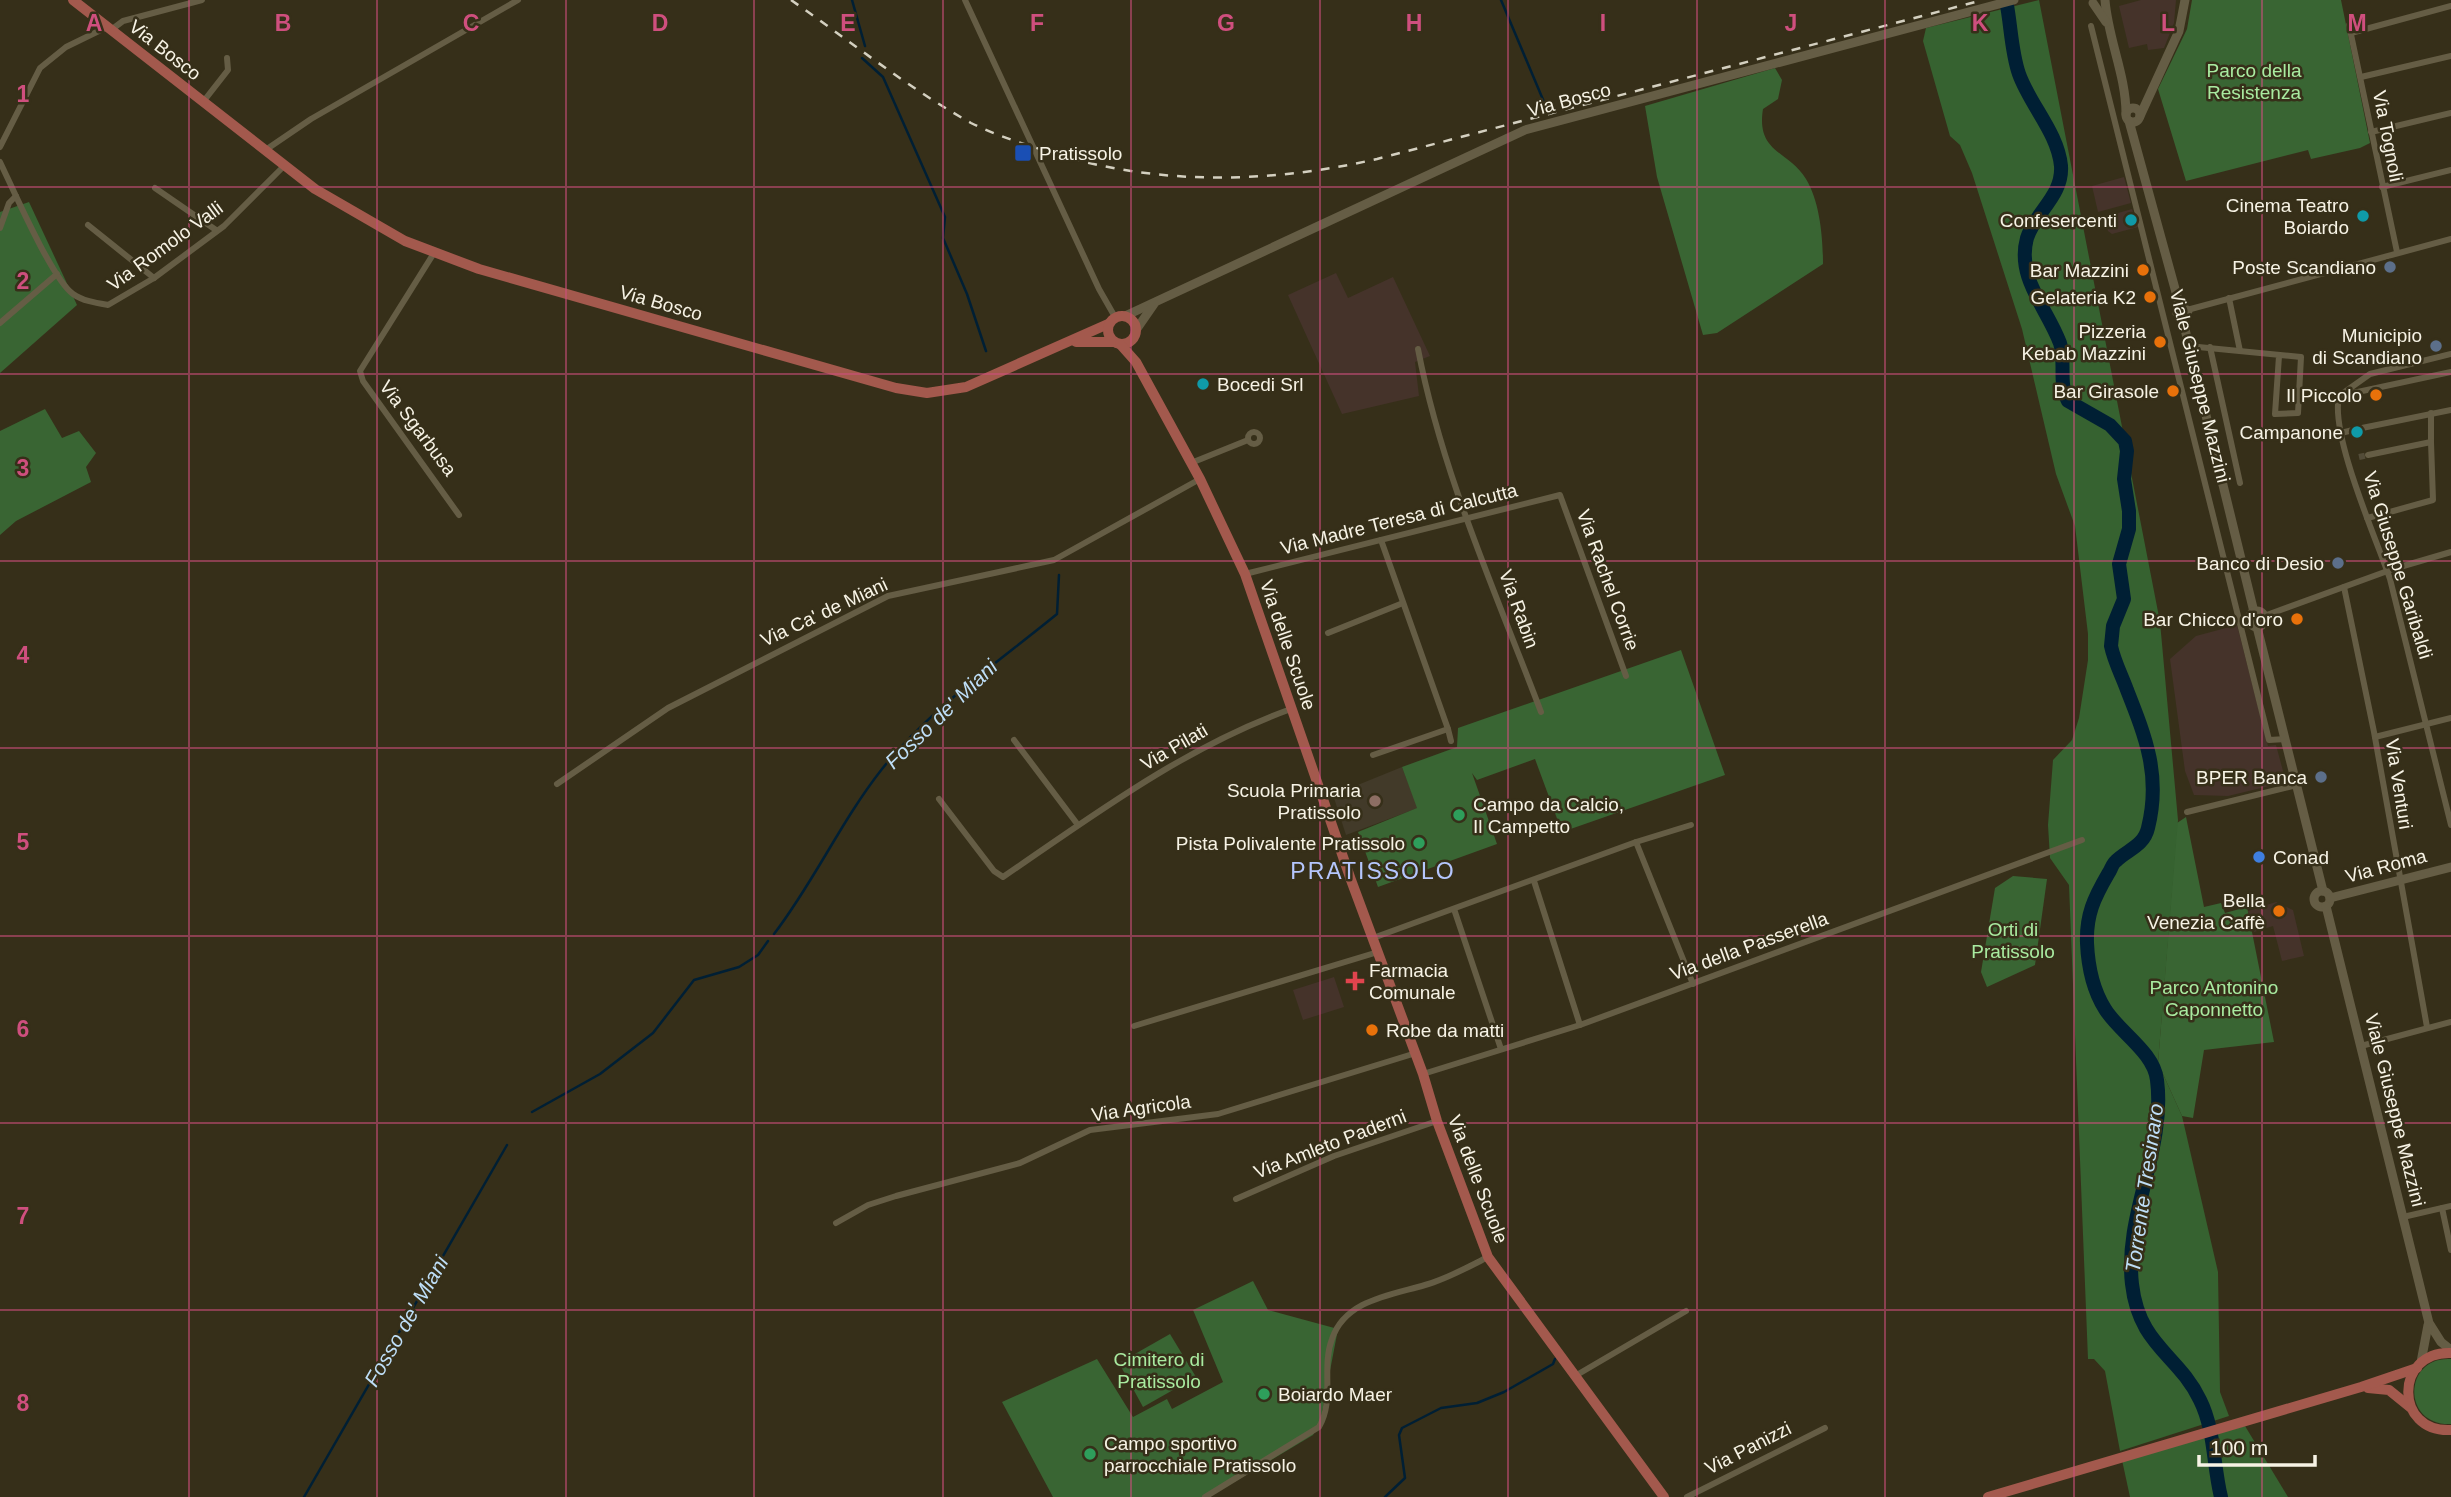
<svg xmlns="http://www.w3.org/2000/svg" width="2451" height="1497" viewBox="0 0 2451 1497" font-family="Arial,sans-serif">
  <rect width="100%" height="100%" fill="#362f19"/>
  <!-- commercial -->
  <g fill="#45332a">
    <path d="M2141,0H2176L2174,23L2164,48L2148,50L2147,44L2129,48L2119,6Z"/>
    <path d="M2124,177L2131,203L2098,212L2092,186Z"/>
    <path d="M2132,209L2138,227L2112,234L2108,231L2104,217Z"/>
    <path d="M1336,273L1348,298L1393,277L1430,356L1415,362L1419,396L1342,414L1288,295Z"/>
    <path d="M2237,625L2268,746L2276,745L2286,782L2228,796L2194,795L2185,771L2170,659L2196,636Z"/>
    <path d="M2276,902L2293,910L2304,956L2282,961L2273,926L2254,932L2248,911Z"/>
    <path d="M1334,977L1344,1007L1303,1020L1293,990Z"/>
  </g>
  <!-- education -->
  <path fill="#423a29" d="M1402,767L1418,808L1346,835L1333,795Z"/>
  <!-- green -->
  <g fill="#396533">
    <path d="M2192,0H2341L2370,143L2360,148L2311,159L2308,150L2186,181L2158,89L2187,29Z"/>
    <path d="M1775,68L1782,80L1778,99L1763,109C1756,153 1788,150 1806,179C1820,202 1823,238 1823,264L1717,333L1703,335L1657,177L1645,106Z"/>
    <path d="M29,202L77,305L0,373V212Z"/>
    <path d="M45,409L62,438L79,431L96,453L86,467L91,482L16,521L0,535V431Z"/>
    <path d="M1681,650L1725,775L1562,832L1535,759L1477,780L1472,773L1497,844L1378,887L1358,832L1417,808L1402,767L1457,747L1458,728Z"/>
    <path d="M2186,817L2204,907L2221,903L2225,913L2247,907L2274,1042L2204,1050L2193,1118L2182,1116L2158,1063L2177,823Z"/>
    <path d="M2013,876L2047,879L2035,965L1987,987L1981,972L1995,888Z"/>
    <path d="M1253,1281L1268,1310L1338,1329L1320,1423L1313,1435L1209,1497H1053L1002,1402L1097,1359L1133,1417L1167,1399L1172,1409L1223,1382L1193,1310Z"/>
    <path d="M1170,1334L1196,1377L1143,1407L1119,1363Z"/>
    <path d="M2451,1359V1424C2401,1426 2403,1356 2451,1359Z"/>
  </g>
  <!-- forest -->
  <g fill="#366230">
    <path d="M2039,0L2160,622L2178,820L2158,1063L2182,1116L2218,1272L2220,1392L2229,1416L2120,1451L2105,1371L2094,1359H2088L2069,885L2050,858L2048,825L2053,760L2072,740L2079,718L2088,660V634L2075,526L2056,474L2022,329L1972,173L1960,145L1950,136L1923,41L1926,28Z"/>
    <path d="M2245,1426L2288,1497H2130L2122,1460Z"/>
  </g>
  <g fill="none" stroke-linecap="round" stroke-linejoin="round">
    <!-- stream -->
    <g stroke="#001f34" stroke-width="2.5">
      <path d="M852,0L865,46"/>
      <path d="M1501,0L1544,102"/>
      <path d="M862,58L883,77L945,217L943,238L967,294L986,351"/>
      <path d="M774,934C814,882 841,821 882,769C931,708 997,663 1057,614L1059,575"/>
      <path d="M532,1112L600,1074L653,1033L694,980L739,967L758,955L768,941"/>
      <path d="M304,1497L507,1145"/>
      <path d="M1385,1497L1405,1478L1399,1435L1402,1428L1441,1408L1477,1403L1504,1392L1553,1364L1555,1359"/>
    </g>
    <!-- river -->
    <path stroke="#001f34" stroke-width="14" d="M2006,0C2011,24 2011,51 2019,74C2030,105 2058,133 2061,166C2063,196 2035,212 2027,238C2016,278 2047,308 2060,343C2066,362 2058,383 2068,401L2110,425L2125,441L2127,451L2124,479L2129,511V529L2119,564L2124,599L2113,626L2111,646C2114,661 2122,676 2127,690C2146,738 2161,776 2148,828C2144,846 2127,850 2116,861C2112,864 2111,870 2108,874C2094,898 2086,915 2087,943C2088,965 2093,990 2105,1009C2119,1032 2154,1052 2157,1080C2166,1150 2124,1214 2132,1284C2139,1346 2178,1354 2200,1400C2215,1430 2213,1465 2221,1497"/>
    <!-- street-tunnel -->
    <path stroke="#534c38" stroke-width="6" stroke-dasharray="6 3" stroke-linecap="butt" d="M2359,457L2368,455"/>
    <!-- street -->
    <g stroke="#655d45" stroke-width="6">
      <path d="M965,0L1099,289L1115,317"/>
      <path d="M2349,25L2397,252"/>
      <path d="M2091,26L2269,740L2286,739"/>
      <path d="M111,30L123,21L202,0"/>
      <path d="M2351,33L2451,6"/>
      <path d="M2361,77L2451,56"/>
      <path d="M203,102L228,70L227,58"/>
      <path d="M2371,132L2451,113"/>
      <path d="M0,147L40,68L66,47L107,27"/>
      <path d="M264,151L311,119L518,0"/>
      <path d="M0,162C13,189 52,279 73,294C83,301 96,303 108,305L154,278L224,226L284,166"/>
      <path d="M2382,187L2451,170"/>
      <path d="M155,188L216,230"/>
      <path d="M88,225L154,278"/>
      <path d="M0,228L9,203L16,196"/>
      <path d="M434,253L360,371L363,381L459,515"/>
      <path d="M2229,298L2240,351"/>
      <path d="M2187,310L2451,239"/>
      <path d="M0,323L57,274"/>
      <path d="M2188,346L2301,357L2298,413L2275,414L2279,356"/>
      <path d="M2210,347L2240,483"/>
      <path d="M1418,349C1442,474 1496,593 1541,712"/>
      <path d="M2339,396C2330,435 2376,538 2390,579L2451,825"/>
      <path d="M2339,396L2370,374L2451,354"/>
      <path d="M2339,396L2451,372"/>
      <path d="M2362,428L2451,410"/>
      <circle cx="1254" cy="438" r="6"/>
      <path d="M2341,433L2353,430"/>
      <path d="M2431,442V413"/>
      <path d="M2368,455L2431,442L2433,500L2386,513"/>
      <path d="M1191,463L1248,440"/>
      <path d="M2367,518L2379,515"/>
      <path d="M1245,574L1560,495L1626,676"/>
      <path d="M2344,587L2374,732L2427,1027"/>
      <path d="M2264,616L2393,569L2451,552"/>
      <path d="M1328,633L1403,603"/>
      <path d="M1448,729L1451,741"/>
      <path d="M2375,737L2451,718"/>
      <path d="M1014,740L1078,825"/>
      <path d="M1373,755L1448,729L1381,540"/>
      <path d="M557,784L668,708L888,596L1054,560L1200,479"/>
      <path d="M939,799L994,871L1003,877C1095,814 1185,747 1291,709"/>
      <path d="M2187,812L2297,785"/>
      <path d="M1636,842L1693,984"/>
      <path d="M1534,881L1580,1025"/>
      <path d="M1454,909L1501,1049"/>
      <path d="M1373,938L1636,842L1691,825"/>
      <path d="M1134,1026L1378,952"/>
      <path d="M2361,1046L2451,1022"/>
      <path d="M1423,1074L1580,1025L2082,840"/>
      <path d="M1236,1199L1334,1156L1437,1121"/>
      <path d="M2442,1208L2451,1250"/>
      <path d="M2403,1217L2451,1206"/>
      <path d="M836,1223L868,1205L896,1196L1020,1163L1090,1130L1218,1114L1416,1053"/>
      <path d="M1575,1376L1686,1311"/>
      <path d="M1205,1497L1319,1427C1335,1400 1321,1368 1332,1339C1345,1300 1391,1295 1425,1285C1447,1279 1468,1267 1488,1257"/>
      <path d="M1687,1497L1825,1428"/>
    </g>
    <!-- secondary -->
    <g stroke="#655d45" stroke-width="9">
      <path d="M2105,0C2108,39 2126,75 2126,114"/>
      <path d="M2093,3L2106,22"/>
      <circle cx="2133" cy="115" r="7"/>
      <path d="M2140,116L2179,31L2185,0"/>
      <path d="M2129,121L2180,307"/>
      <path d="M1125,316L1525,130L2014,0"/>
      <path d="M2182,317L2188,311L2181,306L2177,313L2182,317L2254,612"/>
      <path d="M1136,330L1154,304"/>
      <circle cx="2257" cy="619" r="8"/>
      <path d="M2257,627L2323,891"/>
      <circle cx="2322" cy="899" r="8"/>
      <path d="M2330,898L2451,867"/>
      <path d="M2326,906L2429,1323L2441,1342L2451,1350"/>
      <path d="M2421,1362L2428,1325"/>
    </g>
    <!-- primary -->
    <g stroke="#a3594d" stroke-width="10">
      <path d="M73,0L315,189L405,241L479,269L896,388L927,393L966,387L1108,324"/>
      <circle cx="1122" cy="330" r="14"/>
      <path d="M1076,342H1114"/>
      <path d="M1120,344L1136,362L1200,479L1245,574L1351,880L1423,1074L1437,1121L1488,1257L1664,1497"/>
      <path d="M2451,1353C2394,1351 2394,1433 2451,1430"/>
      <path d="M2368,1388L2389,1390L2410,1407"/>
      <path d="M1988,1497L2361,1387L2417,1368"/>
    </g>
    <!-- rail -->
    <path stroke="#d4d0c0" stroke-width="2.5" stroke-dasharray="9 9" stroke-linecap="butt" d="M791,0C850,41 908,88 971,123C995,135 1021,143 1046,151C1155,186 1266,184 1377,159L1983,0"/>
  </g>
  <!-- grid -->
  <path fill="none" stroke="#cf4f7e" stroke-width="2" stroke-opacity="0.55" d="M189,0V1497M377,0V1497M566,0V1497M754,0V1497M943,0V1497M1131,0V1497M1320,0V1497M1508,0V1497M1697,0V1497M1885,0V1497M2074,0V1497M2262,0V1497M0,187H2451M0,374H2451M0,561H2451M0,748H2451M0,936H2451M0,1123H2451M0,1310H2451"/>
  <!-- markers -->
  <rect fill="#1a4fb4" stroke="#362f19" stroke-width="2.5" x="1014" y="144" width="18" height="18" rx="3.5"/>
  <g fill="#0f9aa8" stroke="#362f19" stroke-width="2.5">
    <circle cx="2363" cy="216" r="7"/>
    <circle cx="2131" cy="220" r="7"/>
    <circle cx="1203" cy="384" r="7"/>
    <circle cx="2357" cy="432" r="7"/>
  </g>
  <g fill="#5c6f8a" stroke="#362f19" stroke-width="2.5">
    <circle cx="2390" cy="267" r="7"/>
    <circle cx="2436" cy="346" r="7"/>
    <circle cx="2338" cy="563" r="7"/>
    <circle cx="2321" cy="777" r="7"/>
  </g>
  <g fill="#e8710a" stroke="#362f19" stroke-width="2.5">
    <circle cx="2143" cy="270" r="7"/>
    <circle cx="2150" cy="297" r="7"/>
    <circle cx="2160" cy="342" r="7"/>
    <circle cx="2173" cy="391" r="7"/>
    <circle cx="2376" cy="395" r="7"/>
    <circle cx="2297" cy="619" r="7"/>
    <circle cx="2279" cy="911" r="7"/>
    <circle cx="1372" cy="1030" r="7"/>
  </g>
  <circle fill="#8d6e63" stroke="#362f19" stroke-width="2.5" cx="1375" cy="801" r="7"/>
  <g fill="#2e9e5b" stroke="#362f19" stroke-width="2.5">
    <circle cx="1459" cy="815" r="7"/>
    <circle cx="1419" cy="843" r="7"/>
    <circle cx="1264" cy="1394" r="7"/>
    <circle cx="1090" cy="1454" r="7"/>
  </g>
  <circle fill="#3f7fe0" stroke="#362f19" stroke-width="2.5" cx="2259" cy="857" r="7"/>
  <path fill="#e0444e" stroke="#362f19" stroke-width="2.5" d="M1351.5 970.5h7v7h7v7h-7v7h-7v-7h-7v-7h7z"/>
  <g text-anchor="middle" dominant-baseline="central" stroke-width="5" stroke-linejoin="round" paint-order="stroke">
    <!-- street labels -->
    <g font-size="19" fill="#f7f3e5" stroke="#362f19">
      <text transform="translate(165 50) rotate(38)">Via Bosco</text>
      <text transform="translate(1569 100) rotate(-15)">Via Bosco</text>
      <text transform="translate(2388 136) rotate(79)">Via Tognoli</text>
      <text transform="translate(165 246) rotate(-36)">Via Romolo Valli</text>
      <text transform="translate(661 303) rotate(16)">Via Bosco</text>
      <text transform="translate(2200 386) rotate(76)">Viale Giuseppe Mazzini</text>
      <text transform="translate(418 428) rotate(53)">Via Sgarbusa</text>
      <text transform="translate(1399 519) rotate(-14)">Via Madre Teresa di Calcutta</text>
      <text transform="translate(2398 565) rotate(73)">Via Giuseppe Garibaldi</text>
      <text transform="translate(1608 580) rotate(70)">Via Rachel Corrie</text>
      <text transform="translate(1519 609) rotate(70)">Via Rabin</text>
      <text transform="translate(824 612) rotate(-25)">Via Ca' de Miani</text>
      <text transform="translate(1288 645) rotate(71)">Via delle Scuole</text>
      <text transform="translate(1174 747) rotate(-30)">Via Pilati</text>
      <text transform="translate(2399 784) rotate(81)">Via Venturi</text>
      <text transform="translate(2386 866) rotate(-15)">Via Roma</text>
      <text transform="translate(1749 946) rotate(-20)">Via della Passerella</text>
      <text transform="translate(1141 1108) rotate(-8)">Via Agricola</text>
      <text transform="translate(2395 1110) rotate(76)">Viale Giuseppe Mazzini</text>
      <text transform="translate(1330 1144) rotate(-21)">Via Amleto Paderni</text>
      <text transform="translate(1478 1179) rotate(69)">Via delle Scuole</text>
      <text transform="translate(1748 1448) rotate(-27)">Via Panizzi</text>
    </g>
    <!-- park labels -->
    <g font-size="19" fill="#a9eba0" stroke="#362f19">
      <text x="2254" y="70">Parco della<tspan x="2254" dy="22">Resistenza</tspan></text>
      <text x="2013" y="929">Orti di<tspan x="2013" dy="22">Pratissolo</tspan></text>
      <text x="2214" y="987">Parco Antonino<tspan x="2214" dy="22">Caponnetto</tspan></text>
      <text x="1159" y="1359">Cimitero di<tspan x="1159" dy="22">Pratissolo</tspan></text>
    </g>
    <!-- poi labels -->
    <g font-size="19" fill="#f7f3e5" stroke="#362f19" text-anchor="end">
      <text x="1039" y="153" text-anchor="start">Pratissolo</text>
      <text x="2349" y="205">Cinema Teatro<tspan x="2349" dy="22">Boiardo</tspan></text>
      <text x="2117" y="220">Confesercenti</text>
      <text x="2376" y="267">Poste Scandiano</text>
      <text x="2129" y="270">Bar Mazzini</text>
      <text x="2136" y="297">Gelateria K2</text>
      <text x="2146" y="331">Pizzeria<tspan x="2146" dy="22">Kebab Mazzini</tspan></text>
      <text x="2422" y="335">Municipio<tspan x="2422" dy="22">di Scandiano</tspan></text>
      <text x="1217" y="384" text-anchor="start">Bocedi Srl</text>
      <text x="2159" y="391">Bar Girasole</text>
      <text x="2362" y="395">Il Piccolo</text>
      <text x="2343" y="432">Campanone</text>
      <text x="2324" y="563">Banco di Desio</text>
      <text x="2283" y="619">Bar Chicco d'oro</text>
      <text x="2307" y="777">BPER Banca</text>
      <text x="1361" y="790">Scuola Primaria<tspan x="1361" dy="22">Pratissolo</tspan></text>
      <text x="1473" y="804" text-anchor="start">Campo da Calcio,<tspan x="1473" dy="22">Il Campetto</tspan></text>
      <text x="1405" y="843">Pista Polivalente Pratissolo</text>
      <text x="2273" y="857" text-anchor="start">Conad</text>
      <text x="2265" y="900">Bella<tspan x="2265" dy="22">Venezia Caffè</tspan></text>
      <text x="1369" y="970" text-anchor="start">Farmacia<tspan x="1369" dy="22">Comunale</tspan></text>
      <text x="1386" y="1030" text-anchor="start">Robe da matti</text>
      <text x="1278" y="1394" text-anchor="start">Boiardo Maer</text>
      <text x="1104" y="1443" text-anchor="start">Campo sportivo<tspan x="1104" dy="22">parrocchiale Pratissolo</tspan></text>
    </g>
    <!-- water labels -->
    <g font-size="21" font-style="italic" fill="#bedef7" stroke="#362f19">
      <text transform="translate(941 714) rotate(-44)">Fosso de' Miani</text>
      <text transform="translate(2144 1188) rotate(-82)">Torrente Tresinaro</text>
      <text transform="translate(406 1321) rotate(-60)">Fosso de' Miani</text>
    </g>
    <!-- quarter labels -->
    <g font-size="23" letter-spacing="2" fill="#b5c6fd" stroke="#362f19">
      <text x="1373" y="871">PRATISSOLO</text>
    </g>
  </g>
  <g font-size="23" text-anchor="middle" font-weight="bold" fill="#cf4f7e" stroke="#362f19" stroke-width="5" stroke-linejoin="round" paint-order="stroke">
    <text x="94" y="31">A</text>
    <text x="283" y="31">B</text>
    <text x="471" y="31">C</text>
    <text x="660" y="31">D</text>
    <text x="848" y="31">E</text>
    <text x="1037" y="31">F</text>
    <text x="1226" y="31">G</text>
    <text x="1414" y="31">H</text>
    <text x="1603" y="31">I</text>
    <text x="1791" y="31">J</text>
    <text x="1980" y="31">K</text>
    <text x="2168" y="31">L</text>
    <text x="2357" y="31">M</text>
    <text x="23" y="102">1</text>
    <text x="23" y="289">2</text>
    <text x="23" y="476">3</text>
    <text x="23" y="663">4</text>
    <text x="23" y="850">5</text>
    <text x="23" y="1037">6</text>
    <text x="23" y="1224">7</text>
    <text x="23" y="1411">8</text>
  </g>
  <!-- scale -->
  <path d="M2199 1455v10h116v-10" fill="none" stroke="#f7f3e5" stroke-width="3.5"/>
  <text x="2210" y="1455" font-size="21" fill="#f7f3e5" stroke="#362f19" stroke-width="5" paint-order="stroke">100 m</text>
</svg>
